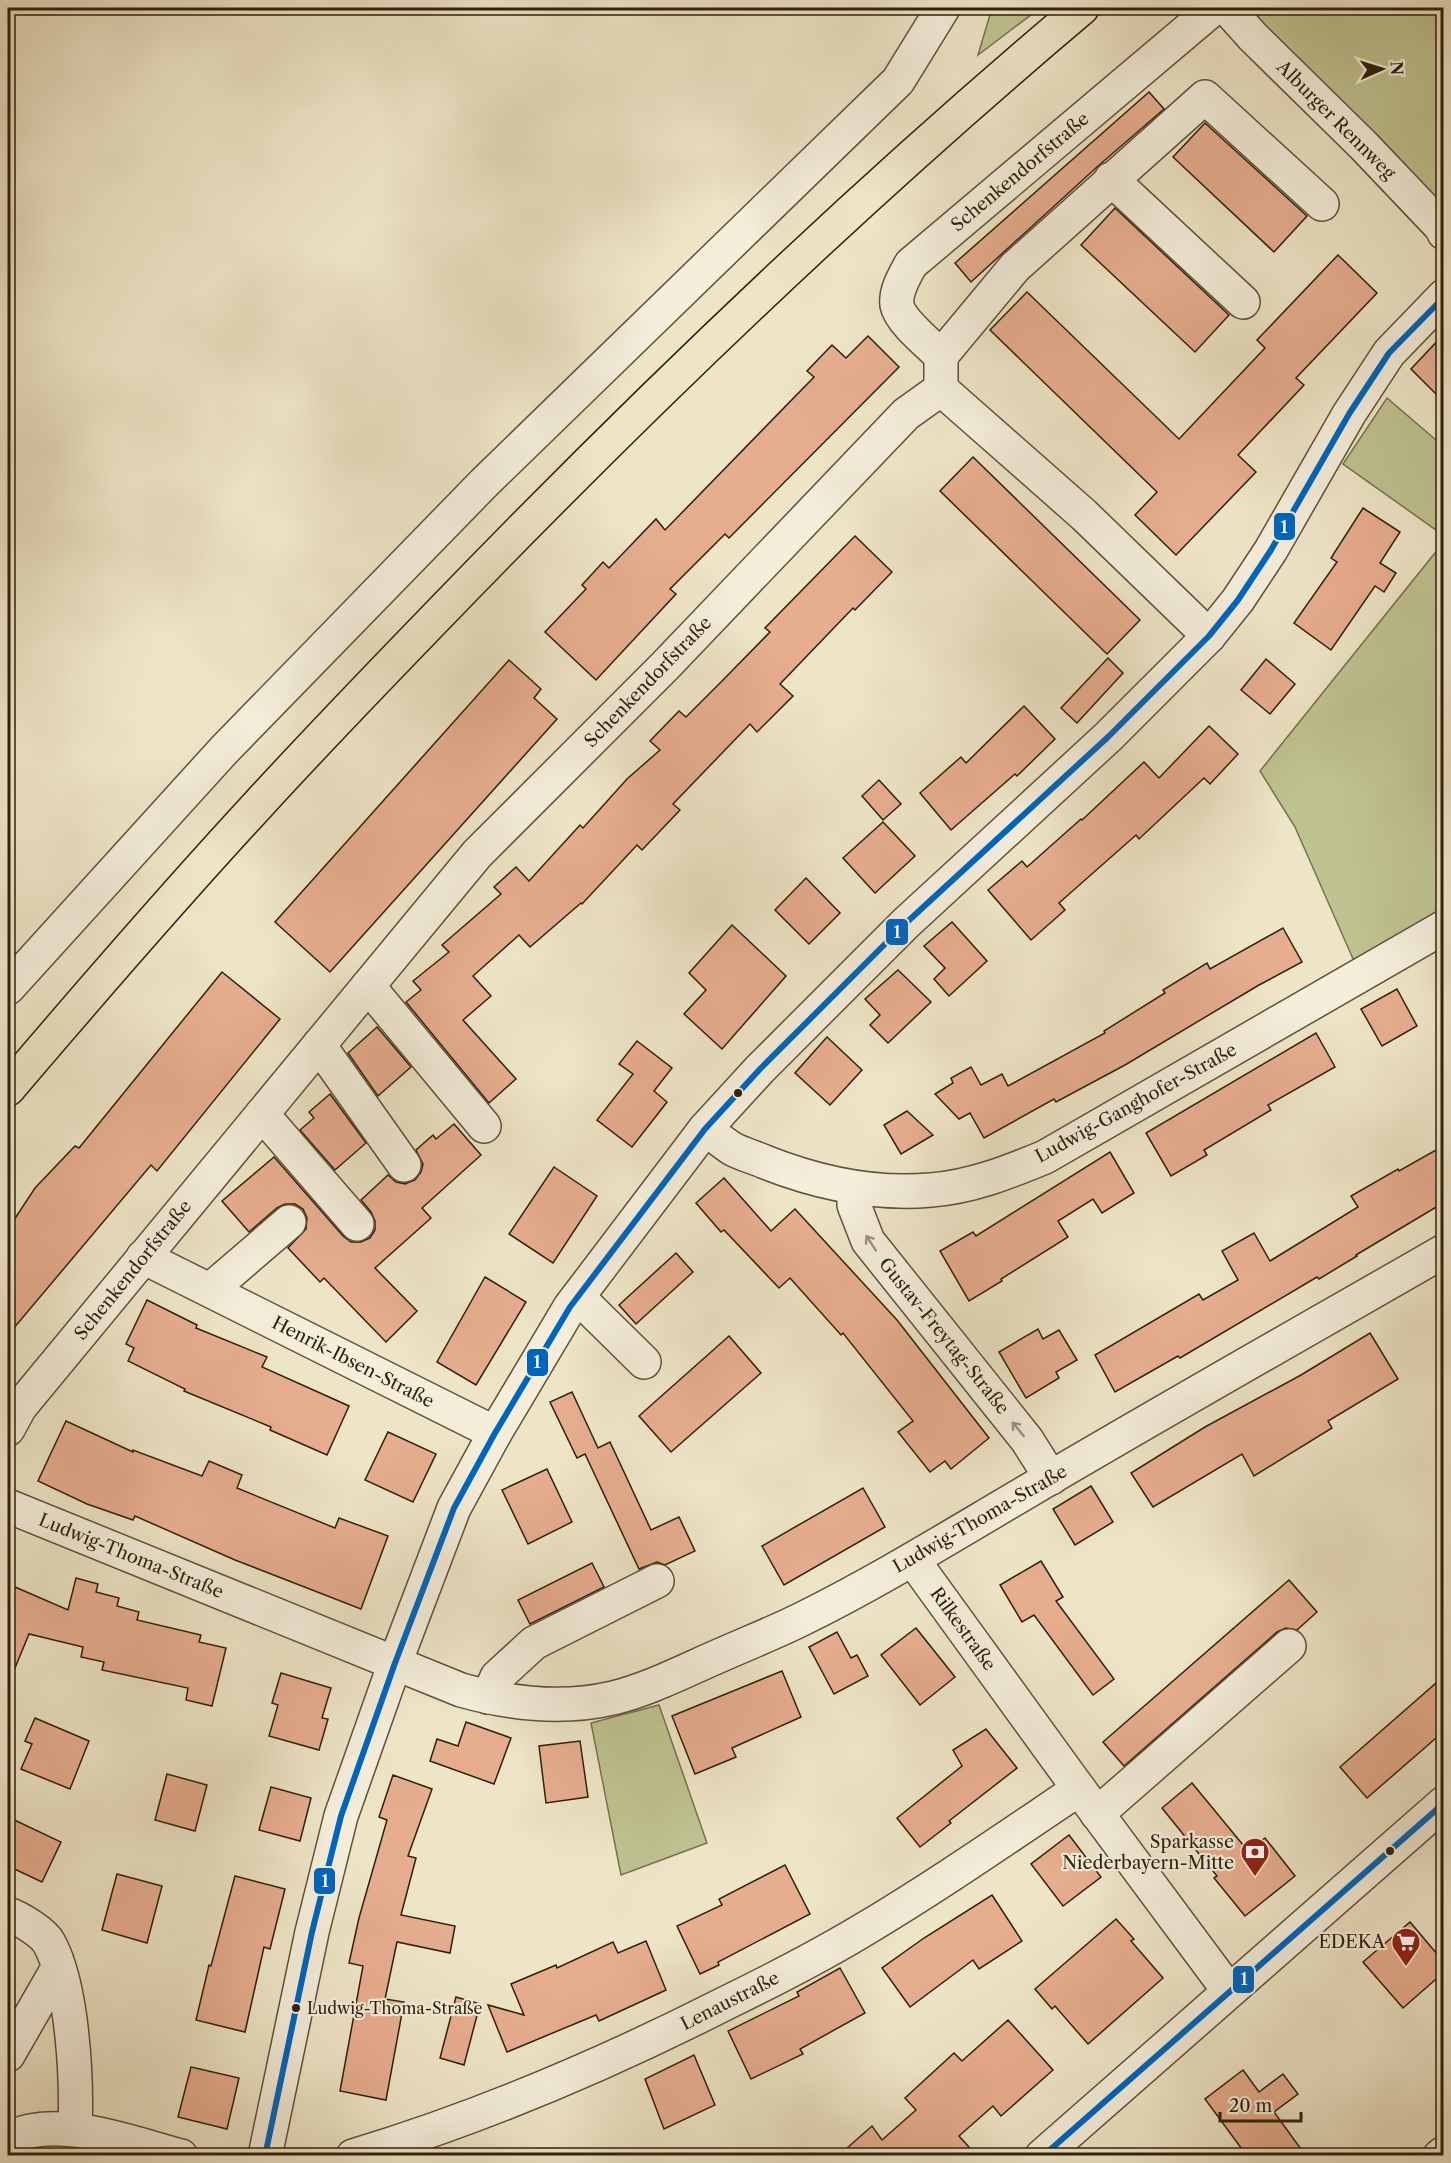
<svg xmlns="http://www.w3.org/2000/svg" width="1451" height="2163" viewBox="0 0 1451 2163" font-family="'Libre Caslon Text',serif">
  <rect width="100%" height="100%" fill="#eee5c7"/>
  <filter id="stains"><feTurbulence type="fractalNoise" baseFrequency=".00333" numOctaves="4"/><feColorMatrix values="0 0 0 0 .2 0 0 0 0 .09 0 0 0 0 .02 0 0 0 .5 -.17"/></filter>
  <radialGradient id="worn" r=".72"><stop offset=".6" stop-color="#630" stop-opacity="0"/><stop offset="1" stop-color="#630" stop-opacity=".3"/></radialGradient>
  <!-- green -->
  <g fill="#bfc391" stroke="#78714e" stroke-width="1.5">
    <path d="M992,8H1040L978,55Z"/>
    <path d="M1257,8H1443V215L1258,22Z"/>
    <path d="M1387,398L1443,446V535L1343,464Z"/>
    <path d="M1443,543V908L1354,961L1295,827L1260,771Z"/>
    <path d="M659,1705L707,1843L621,1875L591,1723Z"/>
  </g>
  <!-- building -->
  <g fill="#e7ad8f" stroke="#301f0c" stroke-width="1.5">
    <path d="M1149,92L1164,109L1098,166L971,282L955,263Z"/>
    <path d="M1205,123L1307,216L1274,252L1173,157Z"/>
    <path d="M1115,208L1229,315L1195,352L1081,245Z"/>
    <path d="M1338,255L1377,293L1296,378L1304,385L1238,455L1256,472L1176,555L1135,515L1157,492L990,330L1027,292L1179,439L1265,348L1257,340Z"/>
    <path d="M1443,335V401L1411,369Z"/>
    <path d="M868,336L899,367L729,538L725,534L670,589L676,594L596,680L545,632L586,589L582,585L603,562L609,568L656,519L665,530L814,377L807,371L832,345L846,358Z"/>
    <path d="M973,457L1140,620L1107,654L940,491Z"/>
    <path d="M1363,508L1400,532L1380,563L1396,573L1384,592L1375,586L1331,650L1294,623L1337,562L1331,558Z"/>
    <path d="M855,536L892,572L855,610L853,608L780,684L793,696L757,732L750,724L673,804L680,810L642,850L637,845L582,904L581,903L530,947L519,935L473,976L491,996L463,1020L516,1079L489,1103L406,1002L421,990L413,981L449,952L442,945L501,894L494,887L516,867L529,881L580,825L583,828L627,779L660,750L650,741L679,711L686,717L723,680L770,632L765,628Z"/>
    <path d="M1108,658L1123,673L1077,723L1061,708Z"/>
    <path d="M1266,659L1295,684L1270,714L1241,690Z"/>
    <path d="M509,660L541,689L534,698L557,719L330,972L275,922Z"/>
    <path d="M1024,706L1055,739L1017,776L1015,774L951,830L920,793L961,757L966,763Z"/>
    <path d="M1209,726L1238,754L1210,784L1204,778L1139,839L1136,835L1059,903L1065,910L1031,940L988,890L1022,861L1027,867L1081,819L1082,820L1144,762L1159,778Z"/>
    <path d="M879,780L901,804L883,820L862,796Z"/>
    <path d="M883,822L915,856L875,893L843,858Z"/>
    <path d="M806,878L840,913L809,944L775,910Z"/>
    <path d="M952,922L987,961L949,996L934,979L945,968L924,946Z"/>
    <path d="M732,925L786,976L722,1049L684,1014L706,990L689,973Z"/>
    <path d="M1283,928L1302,962L1259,985L1125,1065L1056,1102L1054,1099L984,1138L970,1113L959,1119L935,1094L953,1083L951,1078L971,1067L981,1085L1002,1074L1008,1086L1105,1033L1104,1031L1165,993L1163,990L1207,963L1210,969Z"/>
    <path d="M898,970L931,1002L888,1043L870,1025L880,1015L865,999Z"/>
    <path d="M222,972L280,1019L157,1171L151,1165L8,1335V1229L35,1188L75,1146L79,1148Z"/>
    <path d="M1397,989L1417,1026L1382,1046L1361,1009Z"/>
    <path d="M377,1027L411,1067L378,1096L348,1053Z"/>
    <path d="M1316,1033L1335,1067L1268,1105L1271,1110L1204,1150L1207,1155L1171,1176L1146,1133Z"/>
    <path d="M827,1037L862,1070L830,1105L795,1073Z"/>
    <path d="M637,1041L672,1068L654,1091L667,1102L632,1147L597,1120L633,1074L619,1064Z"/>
    <path d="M330,1094L366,1143L335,1170L300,1130L314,1118L309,1112Z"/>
    <path d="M907,1111L933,1135L901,1154L884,1125Z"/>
    <path d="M454,1124L481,1155L422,1208L431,1218L375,1268L417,1311L386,1342L324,1278L320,1282L288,1248L306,1229L307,1218L303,1209L295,1204H285L277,1208L249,1232L222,1201L274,1157L343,1236L351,1242H361L370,1238L375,1230V1221L371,1212L361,1200L388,1175L396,1182L405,1184L415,1180L421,1172L423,1164L416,1150L433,1135L436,1139Z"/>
    <path d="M1443,1146V1203L1356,1255L1357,1256L1319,1279L1317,1277L1180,1358L1178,1356L1115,1392L1095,1355L1199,1294L1203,1300L1238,1280L1222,1251L1254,1233L1270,1261L1358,1207L1351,1196L1398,1169L1399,1171Z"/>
    <path d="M1110,1152L1134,1193L1102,1213L1093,1199L1058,1221L1068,1237L1001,1279L1002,1281L969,1301L940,1251L973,1232L976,1236Z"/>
    <path d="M554,1167L597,1196L553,1263L509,1234Z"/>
    <path d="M724,1178L771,1231L795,1209L897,1320L989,1438L951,1469L945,1461L930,1472L898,1432L913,1421L843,1333L841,1335L790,1278L779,1288L724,1230L721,1232L696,1203Z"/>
    <path d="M676,1253L693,1272L636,1324L619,1305Z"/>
    <path d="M485,1277L526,1302L476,1385L437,1362Z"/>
    <path d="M147,1300L197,1325L196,1328L267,1357L262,1367L349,1406L327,1455L270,1430L271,1427L184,1391L185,1389L128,1361L134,1348L126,1344Z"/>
    <path d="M1038,1329L1043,1339L1059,1330L1077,1360L1056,1372L1059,1378L1026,1398L999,1352Z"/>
    <path d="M1370,1333L1398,1379L1328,1421L1332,1428L1254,1476L1242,1454L1153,1507L1131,1473L1205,1427L1301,1375Z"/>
    <path d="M729,1336L761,1373L671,1452L639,1416Z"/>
    <path d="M572,1392L598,1448L610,1442L651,1530L679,1517L695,1551L665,1565L657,1562L639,1569L585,1454L577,1458L550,1402Z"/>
    <path d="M66,1421L133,1452V1450L202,1476L209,1461L242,1475L237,1488L335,1528L339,1518L388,1536L361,1609L235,1560L135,1516L133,1520L87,1504L38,1481Z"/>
    <path d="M388,1432L436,1454L413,1502L365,1480Z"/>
    <path d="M547,1469L572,1522L528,1544L502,1490Z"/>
    <path d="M1091,1486L1113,1522L1075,1545L1053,1509Z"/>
    <path d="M863,1488L885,1527L784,1585L762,1546Z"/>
    <path d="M1041,1561L1063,1597L1056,1601L1114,1679L1093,1695L1034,1615L1022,1622L1000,1585Z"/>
    <path d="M592,1563L604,1587L530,1624L518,1600Z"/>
    <path d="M76,1578L98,1584L96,1592L119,1598L117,1606L139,1612L137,1620L201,1635L199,1642L226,1648L212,1706L186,1700L188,1688L102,1670L104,1662L81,1657L83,1647L29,1634L8,1685V1584L68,1610Z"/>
    <path d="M1289,1580L1317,1612L1297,1630L1286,1628L1277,1632L1124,1766L1103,1742Z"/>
    <path d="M916,1628L955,1677L920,1705L881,1655Z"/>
    <path d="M837,1632L851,1658L857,1655L868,1676L834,1694L809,1647Z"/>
    <path d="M782,1671L801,1717L732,1748L736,1757L695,1774L672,1716Z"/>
    <path d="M281,1673L331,1688L322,1718L328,1719L319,1750L269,1736L278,1705L272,1703Z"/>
    <path d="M1443,1677V1732L1367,1798L1340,1767Z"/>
    <path d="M35,1718L89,1741L70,1789L21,1769L32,1744L25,1741Z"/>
    <path d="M466,1722L511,1738L494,1784L430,1761L437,1739L458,1746Z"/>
    <path d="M986,1729L1017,1768L949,1821L951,1823L920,1847L897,1818L962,1766L953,1750Z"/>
    <path d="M580,1741L588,1797L546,1803L539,1746Z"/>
    <path d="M167,1774L207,1785L195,1831L155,1820Z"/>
    <path d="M393,1775L432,1789L408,1856L416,1858L401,1915L455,1926L450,1953L397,1942L385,1999L404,2002L386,2100L340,2091L363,1966L349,1963L359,1918L387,1820L379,1817Z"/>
    <path d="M1192,1783L1248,1851L1265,1838L1295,1876L1245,1916L1214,1878L1217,1876L1162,1808Z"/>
    <path d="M271,1787L311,1798L300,1841L259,1830Z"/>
    <path d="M8,1817L61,1842L42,1882L8,1866Z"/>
    <path d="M1069,1835L1101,1877L1063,1906L1031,1864Z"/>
    <path d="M785,1865L810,1914L718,1962L719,1965L700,1974L677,1926L722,1905L719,1899Z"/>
    <path d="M117,1874L162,1886L147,1943L102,1930Z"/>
    <path d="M235,1876L285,1889L270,1949L264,1947L245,2032L196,2020L209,1965L211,1966Z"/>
    <path d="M992,1895L1022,1941L979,1969L973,1960L910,2007L882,1968L924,1938Z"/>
    <path d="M1116,1919L1134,1939L1131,1941L1163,1978L1088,2044L1055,2006L1052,2009L1035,1989Z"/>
    <path d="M1410,1922L1443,1961V1973L1403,2008L1363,1962Z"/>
    <path d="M646,1941L666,1990L599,2021L596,2015L507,2052L488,2005L524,2015L511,1984L556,1965L557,1968L613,1942L618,1953Z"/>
    <path d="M840,1968L865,2013L800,2049L803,2054L751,2079L728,2031L799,1996L797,1992Z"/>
    <path d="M456,1997L480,2004L464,2065L440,2058Z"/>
    <path d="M1008,2020L1053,2070L1001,2116L993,2106L959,2136L977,2156H838L872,2126L882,2140L916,2110L905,2098L954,2053L962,2061Z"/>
    <path d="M694,2055L715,2105L664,2129L645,2079Z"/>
    <path d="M191,2067L239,2078L227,2129L178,2117Z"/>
    <path d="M1243,2070L1259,2092L1283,2074L1298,2094L1274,2112L1306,2156H1247L1205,2099Z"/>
  </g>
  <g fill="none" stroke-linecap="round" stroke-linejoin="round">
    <!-- minor casing -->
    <g stroke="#60503b" stroke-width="36">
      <g id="minor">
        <path d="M1227,8L1253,37L1364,146L1441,227L1444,233"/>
        <path d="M1111,179L1243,302"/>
        <path d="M941,356L1015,267L1205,97L1322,204"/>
        <path d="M941,389V356C929,344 900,321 897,305C895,291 905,275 911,264L1214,8"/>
        <path d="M368,986L484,1126"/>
        <path d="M8,988L224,750L484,483L898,81L943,8"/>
        <path d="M319,1045L404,1165"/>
        <path d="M262,1114L357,1224"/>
        <path d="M705,1129C714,1135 722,1142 731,1148C741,1154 754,1157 765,1162C818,1183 874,1195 931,1190C971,1187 1009,1172 1045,1157L1444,927"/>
        <path d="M854,1188V1205L868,1241L1027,1440L1051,1478"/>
        <path d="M143,1257L495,1433"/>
        <path d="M210,1290L289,1222"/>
        <path d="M578,1297L644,1362"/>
        <path d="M8,1429L20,1407L477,854L665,666L906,414L941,389L1084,515L1209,636"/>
        <path d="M8,1506L461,1690C511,1704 562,1710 613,1698C650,1689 686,1670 721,1655C748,1643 776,1632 802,1619C879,1581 953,1535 1028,1491C1165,1410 1305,1331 1444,1251"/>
        <path d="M913,1560L1079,1789L1229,1991"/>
        <path d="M488,1697L497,1677L534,1643L657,1581"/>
        <path d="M1097,1814L1289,1646"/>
        <path d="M8,1914C19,1918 43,1932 49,1943C73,1986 77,2080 75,2129"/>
        <path d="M8,2055L58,1968"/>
        <path d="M8,2139C55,2113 131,2143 181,2156"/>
        <path d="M265,2156L312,1932L341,1816L395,1663L454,1508L495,1433L570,1307L705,1129L760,1069L906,923L1108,737L1209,636L1238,600L1271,550L1349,414L1389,353L1444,296"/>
        <path d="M353,2156C482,2117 606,2064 726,2003C771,1981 816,1958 858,1933C934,1888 1006,1838 1079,1789"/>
        <path d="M1042,2156L1444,1803"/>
        <path d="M1440,2156L1444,2153"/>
      </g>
    </g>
    <!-- major casing -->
    <g stroke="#301f0c" stroke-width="36">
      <path id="major" d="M8,1089C89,994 171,899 256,807C318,739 382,673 446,607C649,397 859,196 1082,8"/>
    </g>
    <!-- minor -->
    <use href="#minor" stroke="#f4eedb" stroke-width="33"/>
    <!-- major -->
    <use href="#major" stroke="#eee5c7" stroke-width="33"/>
    <!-- bus-1 casing -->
    <g stroke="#f4eedb" stroke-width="10">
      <g id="bus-1">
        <path d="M265,2156L312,1932L341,1816L395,1663L454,1508L495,1433L570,1307L705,1129L760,1069L906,923L1108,737L1209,636L1238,600L1271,550L1349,414L1389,353L1444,297"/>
        <path d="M1043,2156L1444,1803"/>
      </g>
    </g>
    <!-- bus-1 -->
    <use href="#bus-1" stroke="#0065bd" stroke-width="6"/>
  </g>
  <!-- one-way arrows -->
  <defs><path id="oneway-shaft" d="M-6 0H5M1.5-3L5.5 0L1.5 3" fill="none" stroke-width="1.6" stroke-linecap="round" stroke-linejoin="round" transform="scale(1.5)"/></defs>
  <g stroke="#9c917e">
    <use href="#oneway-shaft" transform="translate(871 1243) rotate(-123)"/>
    <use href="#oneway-shaft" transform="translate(1018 1429) rotate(-129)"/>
  </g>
  <!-- icons -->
  <defs>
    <g id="bank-pin" transform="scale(1.5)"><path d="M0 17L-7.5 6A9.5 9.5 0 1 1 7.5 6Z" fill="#8f2418" stroke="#f4eedb"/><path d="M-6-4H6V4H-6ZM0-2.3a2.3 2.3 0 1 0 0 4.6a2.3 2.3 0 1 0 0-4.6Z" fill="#fff"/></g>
    <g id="supermarket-pin" transform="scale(1.5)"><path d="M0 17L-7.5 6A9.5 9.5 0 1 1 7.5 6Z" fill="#8f2418" stroke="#f4eedb"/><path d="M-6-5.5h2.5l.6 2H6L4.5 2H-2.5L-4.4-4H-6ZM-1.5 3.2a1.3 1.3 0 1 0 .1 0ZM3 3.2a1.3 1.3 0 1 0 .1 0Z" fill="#fff"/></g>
  </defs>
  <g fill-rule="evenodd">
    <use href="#bank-pin" x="1255" y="1852"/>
    <use href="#supermarket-pin" x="1406" y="1942"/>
  </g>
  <!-- markers -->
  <g fill="#301f0c" stroke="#f4eedb" stroke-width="2">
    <circle cx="738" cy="1093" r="5"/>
    <circle cx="1390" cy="1851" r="5"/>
    <circle cx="296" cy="2008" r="5"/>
  </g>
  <g text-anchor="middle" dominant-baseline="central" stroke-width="4.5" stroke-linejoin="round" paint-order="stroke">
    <!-- bus labels -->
    <g font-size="16" fill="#301f0c" stroke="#f4eedb" text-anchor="start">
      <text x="307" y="2008">Ludwig-Thoma-Straße</text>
    </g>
    <!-- street labels -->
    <g font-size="18" fill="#301f0c" stroke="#f4eedb">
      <text transform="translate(1336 120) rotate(45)">Alburger Rennweg</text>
      <text transform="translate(1020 172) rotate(-40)">Schenkendorfstraße</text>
      <text transform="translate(648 682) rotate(-46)">Schenkendorfstraße</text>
      <text transform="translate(1136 1103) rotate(-29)">Ludwig-Ganghofer-Straße</text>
      <text transform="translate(133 1270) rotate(-51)">Schenkendorfstraße</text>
      <text transform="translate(944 1336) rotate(51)">Gustav-Freytag-Straße</text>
      <text transform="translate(353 1362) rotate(27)">Henrik-Ibsen-Straße</text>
      <text transform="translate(980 1519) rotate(-30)">Ludwig-Thoma-Straße</text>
      <text transform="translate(131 1556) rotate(22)">Ludwig-Thoma-Straße</text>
      <text transform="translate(963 1629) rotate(54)">Rilkestraße</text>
      <text transform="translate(730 2001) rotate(-27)">Lenaustraße</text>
    </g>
    <!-- poi labels -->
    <g font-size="18" fill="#301f0c" stroke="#f4eedb" text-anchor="end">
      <text x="1234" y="1842">Sparkasse<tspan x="1234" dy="21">Niederbayern-Mitte</tspan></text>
      <text x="1385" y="1942">EDEKA</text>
    </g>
  </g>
  <g stroke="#f4eedb" stroke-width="2">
    <rect x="1273" y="512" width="23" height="29" rx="6" fill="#0065bd"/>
    <rect x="885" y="918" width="24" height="28" rx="6" fill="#0065bd"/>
    <rect x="526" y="1348" width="23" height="29" rx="6" fill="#0065bd"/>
    <rect x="313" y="1867" width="23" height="28" rx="6" fill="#0065bd"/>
    <rect x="1232" y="1965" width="23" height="29" rx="6" fill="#0065bd"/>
  </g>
  <g font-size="16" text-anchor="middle" font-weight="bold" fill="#fff">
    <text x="1284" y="533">1</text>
    <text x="897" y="938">1</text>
    <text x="537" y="1368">1</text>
    <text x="325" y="1887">1</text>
    <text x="1244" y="1985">1</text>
  </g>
  <!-- margin -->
  <rect width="1451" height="2163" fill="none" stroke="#eee5c7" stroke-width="30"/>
  <rect x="9" y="9" width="1433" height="2145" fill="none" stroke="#301f0c" stroke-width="3"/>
  <rect x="15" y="15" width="1421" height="2133" fill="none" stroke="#301f0c" stroke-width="1.5"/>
  <!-- north arrow -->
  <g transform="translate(1382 69) rotate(87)" stroke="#f4eedb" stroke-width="4.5" paint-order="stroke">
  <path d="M0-4.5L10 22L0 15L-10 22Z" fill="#301f0c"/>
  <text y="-9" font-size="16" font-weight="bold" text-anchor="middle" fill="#301f0c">N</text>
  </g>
  <!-- scale -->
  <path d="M1220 2112v9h81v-9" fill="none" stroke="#301f0c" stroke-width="3"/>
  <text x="1229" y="2112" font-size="18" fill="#301f0c" stroke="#f4eedb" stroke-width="4.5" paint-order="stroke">20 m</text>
  <rect width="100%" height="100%" filter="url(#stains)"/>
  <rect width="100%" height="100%" fill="url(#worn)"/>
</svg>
